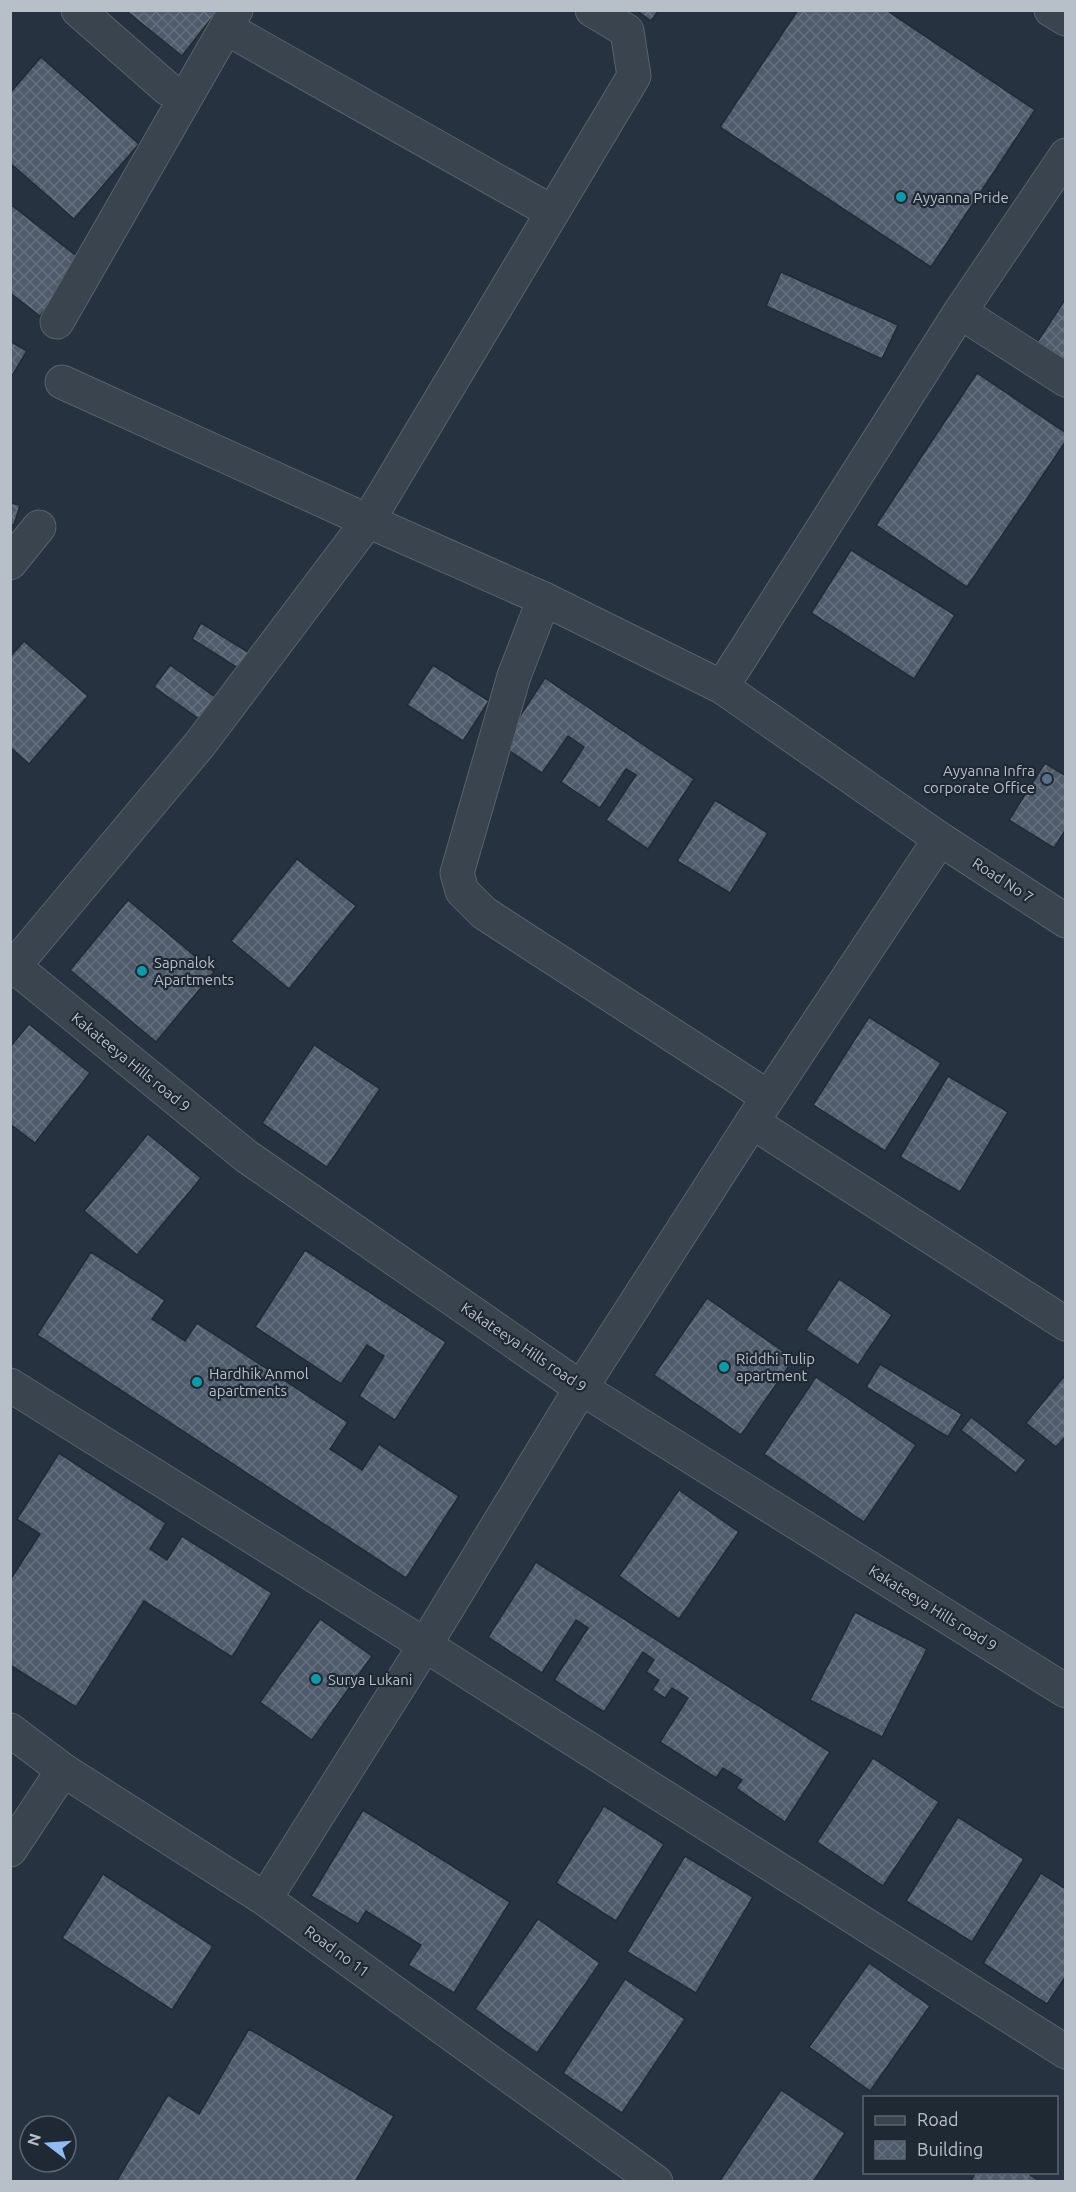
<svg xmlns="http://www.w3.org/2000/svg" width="1076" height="2192" viewBox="0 0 1076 2192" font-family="Ubuntu,sans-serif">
  <defs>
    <pattern id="building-cross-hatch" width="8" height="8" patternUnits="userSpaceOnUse" patternTransform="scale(1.5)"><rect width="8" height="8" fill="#4f5b6a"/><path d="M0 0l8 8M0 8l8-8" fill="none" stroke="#66717e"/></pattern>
  </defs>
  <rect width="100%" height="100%" fill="#26323f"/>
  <!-- building -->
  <g fill="url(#building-cross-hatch)" stroke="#212b36" stroke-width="1.5">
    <path d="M125,10H218L182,56Z"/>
    <path d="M636,10H659L651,21Z"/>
    <path d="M798,10H886L1035,110L931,267L720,127Z"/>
    <path d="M41,57L139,144L74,219L10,163V93Z"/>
    <path d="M10,204L83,261L40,316L10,293Z"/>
    <path d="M781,272L898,325L882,359L766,306Z"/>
    <path d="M1066,298V368L1034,347Z"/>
    <path d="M10,341L27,351L10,379Z"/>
    <path d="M977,373L1066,433V441L967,587L876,525Z"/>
    <path d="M10,503L20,505L14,525L10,524Z"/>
    <path d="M851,550L955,615L914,679L811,613Z"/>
    <path d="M201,623L251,654L241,670L192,639Z"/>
    <path d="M24,641L88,696L29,764L10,747V657Z"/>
    <path d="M170,665L218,699L202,721L154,687Z"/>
    <path d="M433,665L489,701L463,741L407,705Z"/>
    <path d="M545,678L694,779L648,849L606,820L636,775L626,769L600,808L561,782L584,747L568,736L542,773L501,745Z"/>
    <path d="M1045,763L1066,776V829L1054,848L1009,820Z"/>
    <path d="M715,800L768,833L730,893L677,861Z"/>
    <path d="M297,859L356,906L289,989L231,941Z"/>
    <path d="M128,900L214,972L156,1042L70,970Z"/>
    <path d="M869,1017L941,1063L885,1151L813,1105Z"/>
    <path d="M29,1024L90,1073L35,1143L10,1124V1047Z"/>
    <path d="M314,1045L380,1089L327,1167L262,1123Z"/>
    <path d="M948,1076L1008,1112L960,1192L900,1157Z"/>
    <path d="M148,1134L201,1178L137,1255L84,1211Z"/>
    <path d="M305,1250L446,1342L395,1420L359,1396L384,1356L367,1345L341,1384L255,1327Z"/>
    <path d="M91,1252L165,1300L152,1319L185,1341L197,1323L348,1422L330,1449L362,1470L379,1444L459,1496L406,1578L37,1335Z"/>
    <path d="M839,1279L892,1315L858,1365L806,1330Z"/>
    <path d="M707,1298L794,1359L741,1435L654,1375Z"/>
    <path d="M880,1364L962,1414L948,1437L866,1387Z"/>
    <path d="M1066,1374V1436L1056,1447L1026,1423Z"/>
    <path d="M816,1377L916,1445L864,1522L764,1454Z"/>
    <path d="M971,1417L1026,1460L1016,1473L961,1430Z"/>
    <path d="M59,1453L166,1523L150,1549L167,1560L182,1536L272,1593L232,1657L144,1601L76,1707L10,1665V1580L40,1534L17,1519Z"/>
    <path d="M679,1490L739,1532L679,1619L619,1576Z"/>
    <path d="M536,1562L830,1752L785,1822L736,1788L742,1780L723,1768L716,1778L660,1742L688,1698L672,1688L665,1698L652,1690L659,1680L646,1672L654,1660L643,1652L604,1712L554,1680L588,1628L576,1620L542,1673L488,1637Z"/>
    <path d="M855,1612L927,1649L882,1737L810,1700Z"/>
    <path d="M320,1619L372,1656L312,1740L260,1702Z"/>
    <path d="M873,1758L939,1802L883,1886L817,1842Z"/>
    <path d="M604,1806L664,1844L616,1921L556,1883Z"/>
    <path d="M363,1810L510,1902L454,1993L408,1965L421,1945L366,1911L358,1924L311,1896Z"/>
    <path d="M958,1817L1024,1859L972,1942L906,1901Z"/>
    <path d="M685,1856L753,1897L696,1993L627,1952Z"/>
    <path d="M1041,1873L1066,1889V1976L1047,2004L983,1963Z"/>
    <path d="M103,1874L213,1946L172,2010L62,1938Z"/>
    <path d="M538,1919L600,1963L537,2053L475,2009Z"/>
    <path d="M869,1963L930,2006L870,2091L809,2047Z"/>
    <path d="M625,1979L685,2019L622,2113L563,2073Z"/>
    <path d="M249,2029L394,2116L355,2182H116L168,2095L199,2114Z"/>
    <path d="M781,2090L845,2133L813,2182H719Z"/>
    <path d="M976,2172H1026L1040,2182H970Z"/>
  </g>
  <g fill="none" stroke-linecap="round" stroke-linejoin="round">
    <!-- street casing -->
    <g stroke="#58626c" stroke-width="35">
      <g id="street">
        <path d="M78,10L168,89"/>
        <path d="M1051,10L1066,19"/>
        <path d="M226,28L552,212"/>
        <path d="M1066,155L960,312L722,687L940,839L1066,921"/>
        <path d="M960,312L1066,380"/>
        <path d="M57,322L236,10"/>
        <path d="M62,382L368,521L544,599L722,687"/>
        <path d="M10,563L39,527"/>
        <path d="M544,599L514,676L457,873L462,891L484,913L768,1097"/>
        <path d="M10,963L246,1156L581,1388L1066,1691"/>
        <path d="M10,971L200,744L368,521L634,76L627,31L592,10"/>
        <path d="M752,1122L1066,1324"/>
        <path d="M10,1385L425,1645L1066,2052"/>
        <path d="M10,1730L63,1770L265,1899L656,2182"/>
        <path d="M10,1850L63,1770"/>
        <path d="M265,1899L425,1645L581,1388L752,1122L940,839"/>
      </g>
    </g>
    <!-- street -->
    <use href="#street" stroke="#3a444f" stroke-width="33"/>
  </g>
  <!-- markers -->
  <g fill="#0f9aa8" stroke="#1f2934" stroke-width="2">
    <circle cx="901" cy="197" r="6"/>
    <circle cx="142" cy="971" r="6"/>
    <circle cx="724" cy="1367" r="6"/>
    <circle cx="197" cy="1382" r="6"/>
    <circle cx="316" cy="1679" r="6"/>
  </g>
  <circle fill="#5c6f8a" stroke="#1f2934" stroke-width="2" cx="1047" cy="779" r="6"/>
  <g text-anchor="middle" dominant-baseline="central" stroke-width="4.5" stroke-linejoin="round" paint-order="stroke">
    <!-- poi labels -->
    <g font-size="15" fill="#b7bfc9" stroke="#1f2934" text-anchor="start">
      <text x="913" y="197">Ayyanna Pride</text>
      <text x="1035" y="770" text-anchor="end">Ayyanna Infra<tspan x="1035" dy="17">corporate Office</tspan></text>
      <text x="154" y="962">Sapnalok<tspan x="154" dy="17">Apartments</tspan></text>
      <text x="736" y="1358">Riddhi Tulip<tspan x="736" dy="17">apartment</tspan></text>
      <text x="209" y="1373">Hardhik Anmol<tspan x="209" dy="17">apartments</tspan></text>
      <text x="328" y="1679">Surya Lukani</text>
    </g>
    <!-- street labels -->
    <g font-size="15" fill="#b7bfc9" stroke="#1f2934">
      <text transform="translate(1003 880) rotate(33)">Road No 7</text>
      <text transform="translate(131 1062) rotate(39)">Kakateeya Hills road 9</text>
      <text transform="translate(524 1347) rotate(34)">Kakateeya Hills road 9</text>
      <text transform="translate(933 1608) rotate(32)">Kakateeya Hills road 9</text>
      <text transform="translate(337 1951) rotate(36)">Road no 11</text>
    </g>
  </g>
  <!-- border -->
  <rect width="1076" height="2192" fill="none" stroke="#b7bfc9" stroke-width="24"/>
  <!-- legend -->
  <rect x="863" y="2096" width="195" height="78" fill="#1f2934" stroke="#5c6570" stroke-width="1.5"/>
  <rect x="875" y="2116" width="30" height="9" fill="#3a444f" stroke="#5c6570" stroke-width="1.5"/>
  <text x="917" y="2126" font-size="18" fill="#b7bfc9">Road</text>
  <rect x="875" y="2141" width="30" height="18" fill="url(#building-cross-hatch)" stroke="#5c6570" stroke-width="1.5"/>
  <text x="917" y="2156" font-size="18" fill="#b7bfc9">Building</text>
  <!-- north arrow -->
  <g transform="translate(48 2144) rotate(287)"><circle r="28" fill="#1f2934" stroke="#5c6570" stroke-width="1.5"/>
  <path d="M0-4.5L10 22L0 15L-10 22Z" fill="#91bbf4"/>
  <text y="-9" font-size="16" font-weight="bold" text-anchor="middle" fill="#b7bfc9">N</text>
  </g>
</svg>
